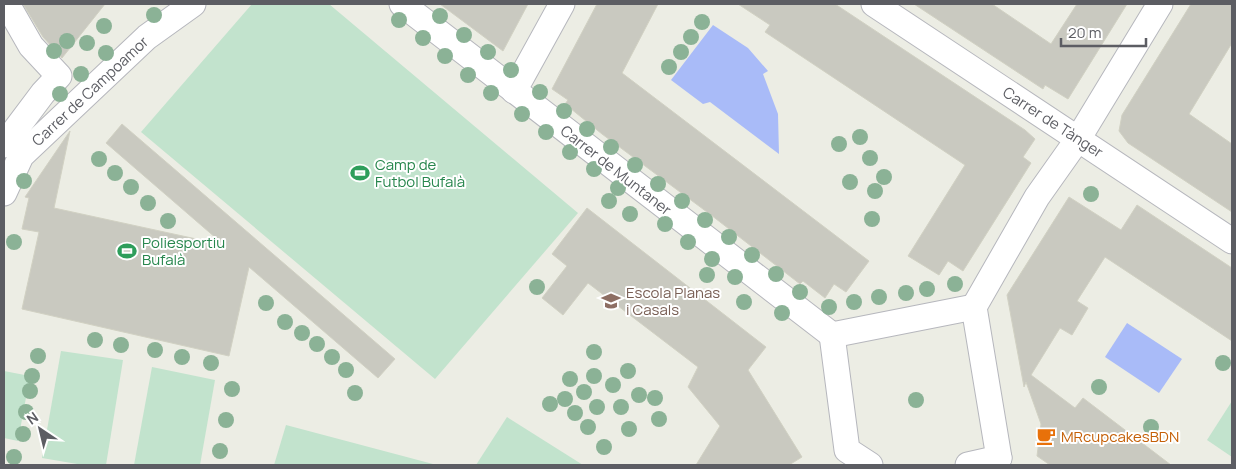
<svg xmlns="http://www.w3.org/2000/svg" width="1236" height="469" viewBox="0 0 1236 469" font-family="Manrope,sans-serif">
  <rect width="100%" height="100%" fill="#ecede4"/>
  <!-- green -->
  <g fill="#c2e3cd">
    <path d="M252,4H329L578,213L435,379L141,132Z"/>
    <path d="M61,351L123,360L106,465H83L42,458Z"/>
    <path d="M152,367L215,380L200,465H134Z"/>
    <path d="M4,371L30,376L18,441L4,438Z"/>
    <path d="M1232,401V457L1207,440Z"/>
    <path d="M507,417L583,465H476Z"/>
    <path d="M286,425L433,464L274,465Z"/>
  </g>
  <!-- water -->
  <g fill="#a9bbf8">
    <path d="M713,25L748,48L768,71L763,74L778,114L779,154L710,102L703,104L671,80Z"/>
    <path d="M1127,323L1182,359L1159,393L1105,357Z"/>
  </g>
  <!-- building -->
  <g fill="#c9c9c0" stroke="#d1d1c3">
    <path d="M23,4H105L62,58L43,37Z"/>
    <path d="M440,4H528L503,51Z"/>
    <path d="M597,4H658L622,73L869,261L846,292L834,284L825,298L803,281L800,284L711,215L602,134L565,104L568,100L552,89Z"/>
    <path d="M738,4H835L1025,130L1035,139L1023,157L1031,163L963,271L948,261L939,275L908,256L965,165L765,32L770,25Z"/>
    <path d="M914,4H992L1051,44L1077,4H1127L1068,99L1045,85L1043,89Z"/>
    <path d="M1191,4H1232V43L1189,114L1232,144V212L1128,143L1119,131L1122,115Z"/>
    <path d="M122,124L395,359L378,378L249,267L229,356L22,309L39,232L22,229L29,198L25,197L70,131L54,208L224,245L106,143Z"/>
    <path d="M1069,197L1121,230L1137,205L1232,268V341L1105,257L1077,301L1088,308L1072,335L1060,328L1031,375L1075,408L1083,398L1171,465H1050L1037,456L1041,424L1026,382L1024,387L1007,295Z"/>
    <path d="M587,208L766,347L748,370L802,457L789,465H696L720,426L688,387L698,367L588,283L563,315L542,298L567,266L552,254Z"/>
  </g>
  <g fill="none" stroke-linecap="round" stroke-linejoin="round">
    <!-- street casing -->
    <g stroke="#b6b7bd" stroke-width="27">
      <g id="street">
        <path d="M402,4L832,335"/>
        <path d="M874,4L1232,241"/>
        <path d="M514,91L562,4"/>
        <path d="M4,145L43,93L59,76L31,46L7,4"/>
        <path d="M4,193L21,156L147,37L193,4"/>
        <path d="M974,307L1037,197L1078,139L1160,4"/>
        <path d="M974,307L999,458"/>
        <path d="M870,465L847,450L832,335L974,307"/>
        <path d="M968,465L999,458"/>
      </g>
    </g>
    <!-- street -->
    <use href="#street" stroke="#fff" stroke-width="25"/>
  </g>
  <!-- trees -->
  <g fill="#8bb296">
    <circle cx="154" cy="15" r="8"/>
    <circle cx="440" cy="16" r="8"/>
    <circle cx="399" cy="20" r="8"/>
    <circle cx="702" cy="22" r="8"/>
    <circle cx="104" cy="26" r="8"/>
    <circle cx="464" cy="35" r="8"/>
    <circle cx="691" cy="37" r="8"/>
    <circle cx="423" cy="38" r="8"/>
    <circle cx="67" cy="41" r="8"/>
    <circle cx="87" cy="43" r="8"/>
    <circle cx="54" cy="51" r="8"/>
    <circle cx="488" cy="52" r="8"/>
    <circle cx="681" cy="52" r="8"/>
    <circle cx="106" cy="53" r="8"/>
    <circle cx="445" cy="56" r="8"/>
    <circle cx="669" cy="67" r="8"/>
    <circle cx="511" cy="70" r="8"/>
    <circle cx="81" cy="74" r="8"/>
    <circle cx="468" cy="75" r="8"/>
    <circle cx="540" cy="92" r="8"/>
    <circle cx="491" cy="93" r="8"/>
    <circle cx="60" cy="94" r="8"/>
    <circle cx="564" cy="111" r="8"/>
    <circle cx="522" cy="114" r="8"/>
    <circle cx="587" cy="129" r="8"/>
    <circle cx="546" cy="132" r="8"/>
    <circle cx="860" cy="137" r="8"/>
    <circle cx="839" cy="144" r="8"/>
    <circle cx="611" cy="147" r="8"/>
    <circle cx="570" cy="152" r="8"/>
    <circle cx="870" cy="158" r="8"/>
    <circle cx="99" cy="159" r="8"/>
    <circle cx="635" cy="165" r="8"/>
    <circle cx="594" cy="169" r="8"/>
    <circle cx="115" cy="173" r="8"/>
    <circle cx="884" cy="177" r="8"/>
    <circle cx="24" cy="181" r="8"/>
    <circle cx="850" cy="182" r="8"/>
    <circle cx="658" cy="184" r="8"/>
    <circle cx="131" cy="187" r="8"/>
    <circle cx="618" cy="188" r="8"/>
    <circle cx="875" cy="191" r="8"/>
    <circle cx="1091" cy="194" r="8"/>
    <circle cx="609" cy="201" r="8"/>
    <circle cx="682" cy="201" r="8"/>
    <circle cx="148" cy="203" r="8"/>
    <circle cx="630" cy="214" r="8"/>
    <circle cx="872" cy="219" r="8"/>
    <circle cx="705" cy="220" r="8"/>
    <circle cx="168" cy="221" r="8"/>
    <circle cx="665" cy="224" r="8"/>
    <circle cx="729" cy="237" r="8"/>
    <circle cx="14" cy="242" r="8"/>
    <circle cx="688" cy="242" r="8"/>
    <circle cx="752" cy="255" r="8"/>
    <circle cx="712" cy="259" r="8"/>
    <circle cx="776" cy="274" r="8"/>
    <circle cx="707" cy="275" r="8"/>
    <circle cx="735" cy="277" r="8"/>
    <circle cx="955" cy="284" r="8"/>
    <circle cx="537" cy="287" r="8"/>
    <circle cx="927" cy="289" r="8"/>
    <circle cx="800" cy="292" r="8"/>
    <circle cx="906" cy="293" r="8"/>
    <circle cx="879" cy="297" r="8"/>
    <circle cx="744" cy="302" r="8"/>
    <circle cx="854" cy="302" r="8"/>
    <circle cx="266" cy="303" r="8"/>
    <circle cx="829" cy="307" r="8"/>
    <circle cx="782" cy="313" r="8"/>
    <circle cx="285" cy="322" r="8"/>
    <circle cx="302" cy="333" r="8"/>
    <circle cx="95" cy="340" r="8"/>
    <circle cx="317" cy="344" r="8"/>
    <circle cx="121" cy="345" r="8"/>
    <circle cx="155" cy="350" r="8"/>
    <circle cx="594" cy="352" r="8"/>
    <circle cx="38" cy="356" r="8"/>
    <circle cx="182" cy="357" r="8"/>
    <circle cx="332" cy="357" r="8"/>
    <circle cx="211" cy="363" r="8"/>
    <circle cx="1223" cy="363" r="8"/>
    <circle cx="346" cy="370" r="8"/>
    <circle cx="628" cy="371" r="8"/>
    <circle cx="32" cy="376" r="8"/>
    <circle cx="594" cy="376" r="8"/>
    <circle cx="570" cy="379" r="8"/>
    <circle cx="613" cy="385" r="8"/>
    <circle cx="1099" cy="387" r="8"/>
    <circle cx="232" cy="389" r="8"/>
    <circle cx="30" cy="391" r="8"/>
    <circle cx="584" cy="392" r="8"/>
    <circle cx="355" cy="393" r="8"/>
    <circle cx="639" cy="395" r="8"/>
    <circle cx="655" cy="398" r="8"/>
    <circle cx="565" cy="399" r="8"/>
    <circle cx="916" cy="400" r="8"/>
    <circle cx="550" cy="404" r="8"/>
    <circle cx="597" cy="407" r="8"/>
    <circle cx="621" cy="407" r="8"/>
    <circle cx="26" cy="412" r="8"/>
    <circle cx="575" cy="413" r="8"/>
    <circle cx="659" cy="419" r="8"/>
    <circle cx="226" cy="420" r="8"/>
    <circle cx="588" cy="427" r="8"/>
    <circle cx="1151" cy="427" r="8"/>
    <circle cx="629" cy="429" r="8"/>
    <circle cx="23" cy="434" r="8"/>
    <circle cx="604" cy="447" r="8"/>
    <circle cx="220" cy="451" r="8"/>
    <circle cx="14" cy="457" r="8"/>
  </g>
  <!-- icons -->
  <defs>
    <g id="stadium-bare" transform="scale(1.5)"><path d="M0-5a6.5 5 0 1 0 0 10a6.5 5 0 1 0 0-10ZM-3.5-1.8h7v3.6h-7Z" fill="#2e9e5b" stroke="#fff" stroke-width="2.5" paint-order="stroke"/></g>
    <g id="school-bare" transform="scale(1.5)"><path d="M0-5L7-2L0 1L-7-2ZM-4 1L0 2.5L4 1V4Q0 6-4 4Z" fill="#8d6e63" stroke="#fff" stroke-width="2.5" paint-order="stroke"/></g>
    <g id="cafe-bare" transform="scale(1.5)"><path d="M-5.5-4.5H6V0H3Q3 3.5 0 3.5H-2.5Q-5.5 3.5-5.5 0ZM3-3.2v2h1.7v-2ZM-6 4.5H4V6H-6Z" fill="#e8710a" stroke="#fff" stroke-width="2.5" paint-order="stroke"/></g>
  </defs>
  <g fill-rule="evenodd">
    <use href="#stadium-bare" x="360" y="173"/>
    <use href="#stadium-bare" x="127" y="251"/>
    <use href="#school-bare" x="611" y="301"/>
    <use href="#cafe-bare" x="1046" y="436"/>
  </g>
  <g text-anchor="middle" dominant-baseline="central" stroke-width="4" stroke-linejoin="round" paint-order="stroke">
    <!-- street labels -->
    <g font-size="15" fill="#5c5d63" stroke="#fff">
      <text transform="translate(90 91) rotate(-43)">Carrer de Campoamor</text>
      <text transform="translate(1053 122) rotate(33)">Carrer de Tànger</text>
      <text transform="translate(616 170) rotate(38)">Carrer de Muntaner</text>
    </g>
    <!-- leisure labels -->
    <g font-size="15" fill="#27864d" stroke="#fff" text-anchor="start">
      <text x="375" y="164">Camp de<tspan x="375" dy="17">Futbol Bufalà</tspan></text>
      <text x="142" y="242">Poliesportiu<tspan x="142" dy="17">Bufalà</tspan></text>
    </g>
    <!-- education labels -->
    <g font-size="15" fill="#785e54" stroke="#fff" text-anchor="start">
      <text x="626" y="292">Escola Planas<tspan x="626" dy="17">i Casals</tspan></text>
    </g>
    <!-- food labels -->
    <g font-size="15" fill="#c56008" stroke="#fff" text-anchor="start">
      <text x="1061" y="436">MRcupcakesBDN</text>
    </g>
  </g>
  <!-- border -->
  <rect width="1236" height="469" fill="none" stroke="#5c5d63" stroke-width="10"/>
  <!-- north arrow -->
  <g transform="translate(40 429) rotate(325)" stroke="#ffffff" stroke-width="4" paint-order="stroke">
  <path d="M0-4L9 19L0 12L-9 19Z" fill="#5c5d63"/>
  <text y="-8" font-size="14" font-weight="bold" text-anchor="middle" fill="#5c5d63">N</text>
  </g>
  <!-- scale -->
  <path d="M1061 38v8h85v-8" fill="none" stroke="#5c5d63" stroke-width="2.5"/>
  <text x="1068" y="38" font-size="15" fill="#5c5d63" stroke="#ffffff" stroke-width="4" paint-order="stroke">20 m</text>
</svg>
